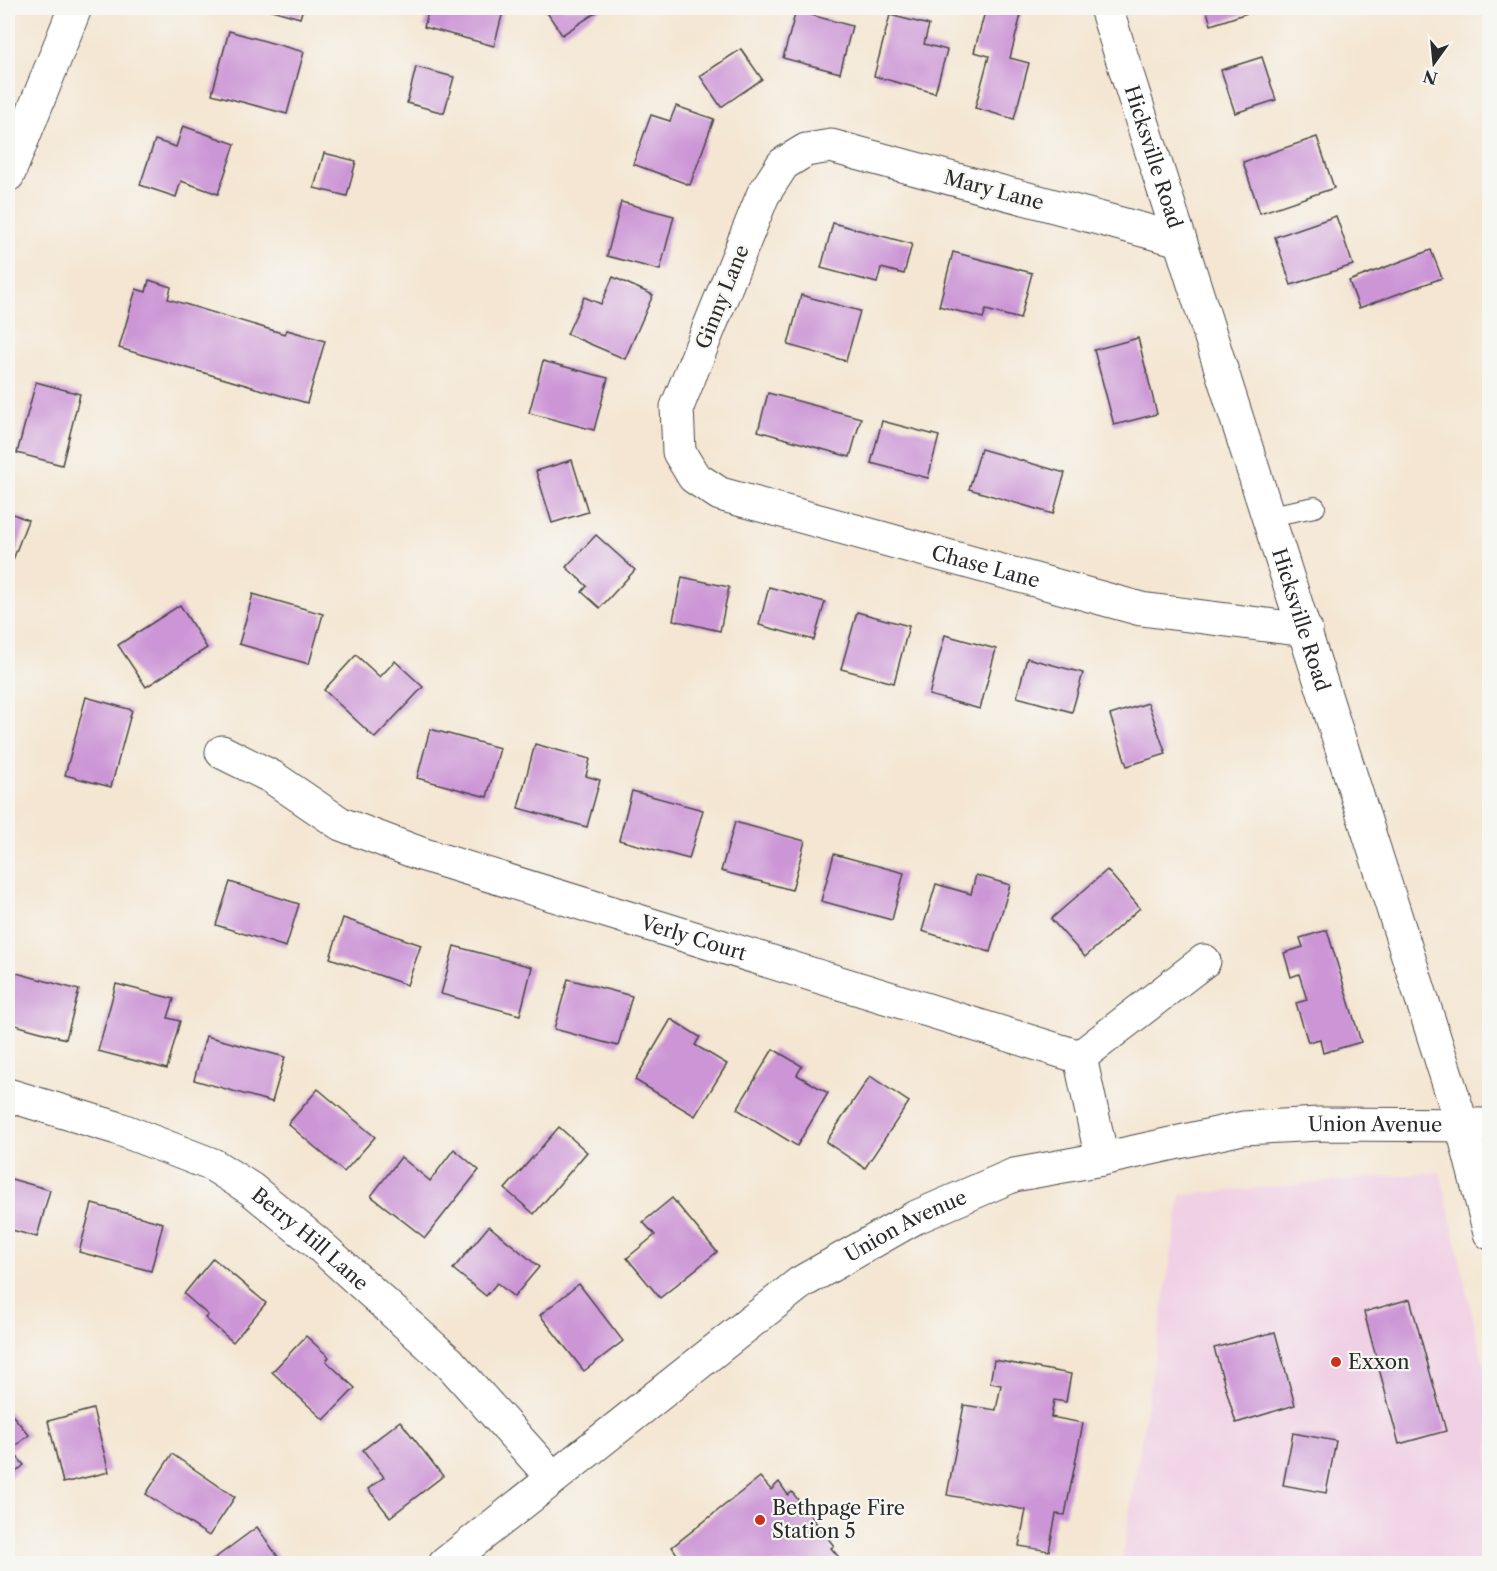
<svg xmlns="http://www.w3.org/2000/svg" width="1497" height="1571" viewBox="0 0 1497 1571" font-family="'Libre Caslon Text',serif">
  <rect width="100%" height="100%" fill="#f6f6f2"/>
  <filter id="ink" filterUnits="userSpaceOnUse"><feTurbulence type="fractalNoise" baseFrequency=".0167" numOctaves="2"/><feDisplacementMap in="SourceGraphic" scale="12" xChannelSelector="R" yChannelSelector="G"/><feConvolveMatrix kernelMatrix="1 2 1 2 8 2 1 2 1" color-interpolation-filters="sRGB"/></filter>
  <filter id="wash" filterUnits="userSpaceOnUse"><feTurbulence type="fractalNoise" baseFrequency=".008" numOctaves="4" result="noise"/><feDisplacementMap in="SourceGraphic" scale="24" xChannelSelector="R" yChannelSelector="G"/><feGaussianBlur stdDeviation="1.35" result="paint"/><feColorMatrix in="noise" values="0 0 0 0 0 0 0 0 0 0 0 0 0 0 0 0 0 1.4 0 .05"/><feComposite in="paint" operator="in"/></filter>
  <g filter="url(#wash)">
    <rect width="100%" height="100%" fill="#f4e6d2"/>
    <!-- built -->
    <path fill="#f0d0e4" d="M1440,1172L1489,1388V1563L1121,1564L1181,1195Z"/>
    <g id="blocks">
      <!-- building -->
      <g fill="#cc95d6">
        <path d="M265,8H303L300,18Z"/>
        <path d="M429,8H504L494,46L424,27Z"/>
        <path d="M544,8H603L562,35Z"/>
        <path d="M986,8H1008L1022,11L1010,58L1029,63L1014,119L975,108L989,56L974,52Z"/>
        <path d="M1206,8H1248L1250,12L1211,25Z"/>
        <path d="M796,11L852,26L840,73L783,58Z"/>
        <path d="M890,15L929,25L924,44L947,50L935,93L874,76Z"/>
        <path d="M229,31L304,52L287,114L212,94Z"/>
        <path d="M741,49L762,79L721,107L700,76Z"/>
        <path d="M1262,57L1276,100L1235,113L1221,70Z"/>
        <path d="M416,67L454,77L444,113L407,103Z"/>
        <path d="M676,106L714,119L690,185L633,164L651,115L670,121Z"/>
        <path d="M183,126L235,144L218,194L181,181L176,197L140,185L155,140L176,147Z"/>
        <path d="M1317,137L1334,188L1260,213L1243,162Z"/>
        <path d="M324,153L356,161L347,196L314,188Z"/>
        <path d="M621,202L674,216L660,270L607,256Z"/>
        <path d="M1336,216L1353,265L1291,285L1275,237Z"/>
        <path d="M833,223L912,244L904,274L881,268L877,283L821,268Z"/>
        <path d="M1431,250L1442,278L1359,308L1349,281Z"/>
        <path d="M953,252L1032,273L1020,319L986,310L983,318L939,306Z"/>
        <path d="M613,277L653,295L625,359L567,334L584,297L601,304Z"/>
        <path d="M149,280L171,287L168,299L285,334L287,330L325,341L307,403L119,348L136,289L146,292Z"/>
        <path d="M801,295L860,311L846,361L788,345Z"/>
        <path d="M1138,338L1157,414L1114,425L1094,350Z"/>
        <path d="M543,361L608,378L594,430L529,413Z"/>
        <path d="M36,382L80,394L62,465L17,453Z"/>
        <path d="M768,393L861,418L850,457L758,431Z"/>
        <path d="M882,421L939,436L928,478L871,463Z"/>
        <path d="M981,449L1065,473L1053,514L969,489Z"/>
        <path d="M572,460L588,512L552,523L536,471Z"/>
        <path d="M8,512L28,520L8,573Z"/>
        <path d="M596,535L635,570L600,608L582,592L587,586L566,567Z"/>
        <path d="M682,577L729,587L720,631L673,620Z"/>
        <path d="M769,587L825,602L814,640L759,625Z"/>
        <path d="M253,594L323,614L309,664L239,644Z"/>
        <path d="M180,605L207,648L146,687L118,645Z"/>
        <path d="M857,612L909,626L894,683L841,669Z"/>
        <path d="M945,635L996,649L980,709L929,695Z"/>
        <path d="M356,655L380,677L395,661L423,687L375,738L324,690Z"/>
        <path d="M1027,658L1083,673L1072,712L1017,697Z"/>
        <path d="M86,697L132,710L111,787L65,775Z"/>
        <path d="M1148,703L1166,754L1127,766L1110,715Z"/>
        <path d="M430,729L500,748L487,797L417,778Z"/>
        <path d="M535,744L590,759L586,776L600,780L587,827L518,808Z"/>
        <path d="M632,791L703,810L689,859L619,840Z"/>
        <path d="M735,822L805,841L792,890L721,871Z"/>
        <path d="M834,854L904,873L892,920L821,901Z"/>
        <path d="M1107,870L1140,908L1085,957L1051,919Z"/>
        <path d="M976,875L1010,885L990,952L922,931L936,884L971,894Z"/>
        <path d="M230,882L299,904L286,947L216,925Z"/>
        <path d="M343,918L421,945L407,985L330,958Z"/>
        <path d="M1327,930L1361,1042L1323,1053L1320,1039L1308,1042L1296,1003L1307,1000L1299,974L1291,977L1284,953L1303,947L1300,938Z"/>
        <path d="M454,946L532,967L520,1015L441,994Z"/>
        <path d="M9,971L79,990L66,1039L8,1023Z"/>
        <path d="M568,979L632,996L618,1046L554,1029Z"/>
        <path d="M116,984L174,999L168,1018L180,1021L167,1069L98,1051Z"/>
        <path d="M671,1019L700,1037L695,1045L727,1064L695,1116L635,1080Z"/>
        <path d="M206,1036L285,1057L272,1102L194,1080Z"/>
        <path d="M773,1049L802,1066L797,1075L828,1093L797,1146L737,1109Z"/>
        <path d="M870,1076L909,1102L865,1168L826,1142Z"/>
        <path d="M318,1089L375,1137L344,1172L288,1124Z"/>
        <path d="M559,1127L587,1152L534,1214L505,1189Z"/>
        <path d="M454,1149L479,1170L425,1238L371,1196L401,1157L430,1181Z"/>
        <path d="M8,1178L50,1190L37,1237L8,1229Z"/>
        <path d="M672,1198L717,1252L660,1298L627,1258L655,1235L643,1222Z"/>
        <path d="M92,1204L163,1223L151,1271L79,1252Z"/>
        <path d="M489,1226L539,1267L514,1297L497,1283L486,1296L453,1269Z"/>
        <path d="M213,1258L266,1303L233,1342L205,1318L208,1315L184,1294Z"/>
        <path d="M579,1284L623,1341L584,1371L540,1315Z"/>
        <path d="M1410,1299L1446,1431L1399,1444L1364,1312Z"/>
        <path d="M1275,1332L1295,1405L1236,1423L1214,1348Z"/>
        <path d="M306,1336L329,1357L326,1361L355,1388L324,1420L272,1372Z"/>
        <path d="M994,1360L1071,1374L1066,1402L1054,1400L1051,1417L1083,1423L1065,1515L1056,1514L1049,1551L1019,1546L1026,1510L947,1495L964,1405L996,1410L1001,1385L990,1383Z"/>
        <path d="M93,1409L109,1472L63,1483L48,1421Z"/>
        <path d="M8,1410L29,1435L11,1450L24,1465L8,1479Z"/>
        <path d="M400,1421L443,1476L390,1517L368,1489L384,1477L363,1450Z"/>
        <path d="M1293,1433L1336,1441L1326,1493L1283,1485Z"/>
        <path d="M172,1454L235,1497L209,1536L146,1494Z"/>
        <path d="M760,1477L771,1490L779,1482L788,1495L792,1492L834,1546L831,1548L842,1561L839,1564H684L672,1547Z"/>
        <path d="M257,1527L283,1564H207Z"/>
      </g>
    </g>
  </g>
  <g filter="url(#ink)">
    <use href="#blocks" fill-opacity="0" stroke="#494744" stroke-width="1.5"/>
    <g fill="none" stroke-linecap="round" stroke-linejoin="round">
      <!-- lane casing -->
      <g stroke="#494744" stroke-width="22">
        <path id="lane" d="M1269,516L1315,507"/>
      </g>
      <!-- street casing -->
      <g stroke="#494744" stroke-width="35">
        <g id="street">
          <path id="s1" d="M1180,240L831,146L806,150L783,164L763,195L677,407L679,452L694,477L720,494L1141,609L1306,630"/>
          <path id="s2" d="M222,752L272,777L341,824L421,854L1080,1057L1102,1159"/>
          <path d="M1080,1057L1204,961"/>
          <path id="s3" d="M8,1095L117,1128L213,1165L251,1189L317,1243L449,1362L552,1477"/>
        </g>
      </g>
      <!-- secondary casing -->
      <g stroke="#494744" stroke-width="35">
        <g id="secondary">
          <path d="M8,175L75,8"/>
          <path id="s4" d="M445,1564L800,1283L914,1218L1014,1175L1102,1159L1243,1128L1319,1124L1490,1125"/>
        </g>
      </g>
      <!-- primary casing -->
      <g stroke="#494744" stroke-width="35">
        <g id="primary">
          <path id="s5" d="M1106,8L1462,1125L1490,1233"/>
        </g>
      </g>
      <!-- lane -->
      <use href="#lane" stroke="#fff" stroke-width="20"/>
      <!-- street -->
      <use href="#street" stroke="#fff" stroke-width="33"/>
      <!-- secondary -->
      <use href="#secondary" stroke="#fff" stroke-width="33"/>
      <!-- primary -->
      <use href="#primary" stroke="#fff" stroke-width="33"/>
    </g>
  </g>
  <!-- markers -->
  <g fill="#c8321e" stroke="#f6f6f2" stroke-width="2">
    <circle cx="1336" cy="1362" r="6"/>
    <circle cx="760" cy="1520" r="6"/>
  </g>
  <g text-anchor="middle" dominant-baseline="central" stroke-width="4.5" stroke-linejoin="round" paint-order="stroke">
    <!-- street labels -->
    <g font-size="20" fill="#2b2b2b" stroke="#f6f6f2">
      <text stroke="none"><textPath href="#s5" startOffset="156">Hicksville Road</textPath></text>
      <text transform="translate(994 190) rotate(15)">Mary Lane</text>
      <text transform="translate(722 297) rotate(-68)">Ginny Lane</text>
      <text stroke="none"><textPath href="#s1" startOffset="1060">Chase Lane</textPath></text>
      <text stroke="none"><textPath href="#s5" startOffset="642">Hicksville Road</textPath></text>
      <text stroke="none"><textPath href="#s2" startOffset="510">Verly Court</textPath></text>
      <text stroke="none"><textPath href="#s4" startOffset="1059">Union Avenue</textPath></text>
      <text stroke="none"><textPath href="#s4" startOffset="573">Union Avenue</textPath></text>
      <text stroke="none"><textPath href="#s3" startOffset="339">Berry Hill Lane</textPath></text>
    </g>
    <!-- poi labels -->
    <g font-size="20" fill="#2b2b2b" stroke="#f6f6f2" text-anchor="start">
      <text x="1348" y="1362">Exxon</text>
      <text x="772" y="1508">Bethpage Fire<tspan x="772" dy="23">Station 5</tspan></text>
    </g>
  </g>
  <!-- margin -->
  <rect width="1497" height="1571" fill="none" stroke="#f6f6f2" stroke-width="30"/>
  <!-- north arrow -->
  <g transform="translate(1434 63) rotate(195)" stroke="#f6f6f2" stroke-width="4.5" paint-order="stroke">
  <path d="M0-4.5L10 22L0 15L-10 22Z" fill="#2b2b2b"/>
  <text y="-9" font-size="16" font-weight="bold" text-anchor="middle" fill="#2b2b2b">N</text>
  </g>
</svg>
